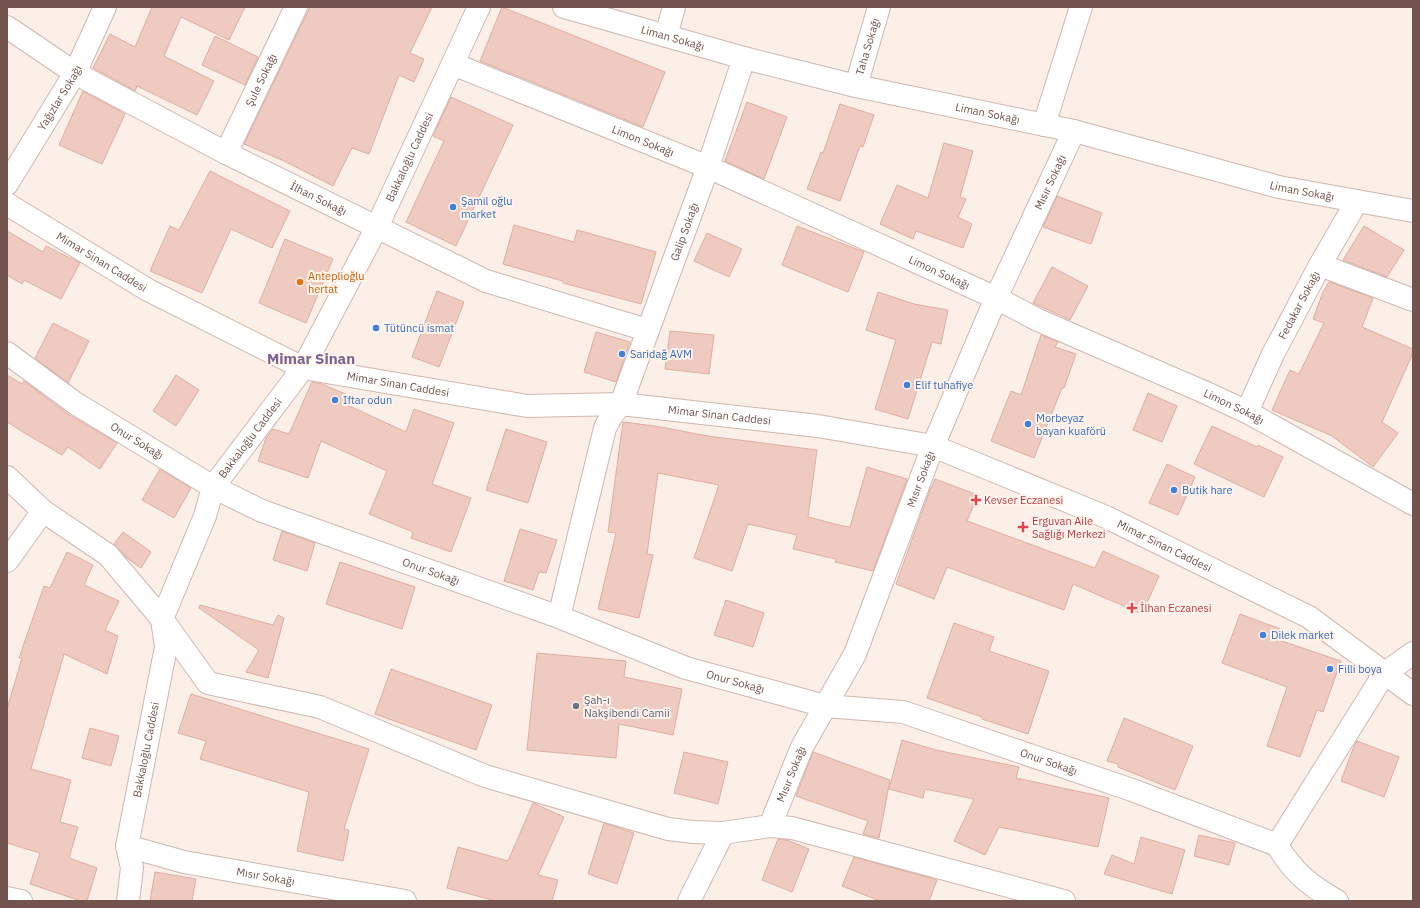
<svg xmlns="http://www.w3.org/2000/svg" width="1420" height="908" viewBox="0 0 1420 908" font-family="'IBM Plex Sans',sans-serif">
  <rect width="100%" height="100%" fill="#fbefe7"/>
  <!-- building -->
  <g fill="#eecac0" stroke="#dfaea2">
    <path d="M152,7H245L229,40L181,17L164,56L214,81L197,115L137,86L135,91L93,68L110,34L135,47Z"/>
    <path d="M310,7H432L410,53L424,59L414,82L399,75L369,154L352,148L333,186L284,161L244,144Z"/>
    <path d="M502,7L665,72L643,127L480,61Z"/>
    <path d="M215,36L258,57L245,85L202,65Z"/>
    <path d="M83,91L125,114L102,164L59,145Z"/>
    <path d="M451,97L513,125L456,246L406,222L444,141L433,136Z"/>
    <path d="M747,102L787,117L764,179L725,161Z"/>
    <path d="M840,104L874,115L863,147L860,146L840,201L807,189L821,152L823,153Z"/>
    <path d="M944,143L973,151L960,197L966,199L958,217L972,224L963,248L916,231L913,239L880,224L897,185L928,198Z"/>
    <path d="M210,171L290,211L272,248L231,229L202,293L150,271L170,226L179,230Z"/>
    <path d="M1057,196L1102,213L1091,244L1043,227Z"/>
    <path d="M514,225L574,242L577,230L656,252L641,304L563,283V281L503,264Z"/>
    <path d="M797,226L864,252L848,292L782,265Z"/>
    <path d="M1364,226L1404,250L1387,277L1343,260Z"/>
    <path d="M7,231L43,252L46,246L80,263L61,299L24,280L22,284L7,275Z"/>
    <path d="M707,233L742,249L729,277L694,261Z"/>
    <path d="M285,239L333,259L306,323L259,303Z"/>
    <path d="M1052,267L1088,286L1070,320L1033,303Z"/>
    <path d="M1329,282L1373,298L1362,327L1413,349V353L1382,422L1398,433L1373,467L1332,436L1272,410L1290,370L1299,374L1324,323L1313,319L1323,292Z"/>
    <path d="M437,291L464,302L439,367L412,357Z"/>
    <path d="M878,292L914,304L948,310L941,344L932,342L908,419L875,409L896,340L866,330Z"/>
    <path d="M53,323L89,341L68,383L35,358Z"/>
    <path d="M670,331L714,335L709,374L665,369Z"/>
    <path d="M596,332L630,342L616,382L584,372Z"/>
    <path d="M1041,335L1058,342L1055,347L1076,354L1064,388H1062L1034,458L991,441L1011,391L1021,395Z"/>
    <path d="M7,375L22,384L24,381L68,414L117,443L100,469L68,447L62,455L28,435L7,422Z"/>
    <path d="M176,375L199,390L176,426L153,411Z"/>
    <path d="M312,382L322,384L350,396L347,405L406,432L414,409L454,423L432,484L471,498L451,552L411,538L413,532L369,514L387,471L321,441L308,478L258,461L266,438L273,429L289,434Z"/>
    <path d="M1148,393L1177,406L1162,442L1133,430Z"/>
    <path d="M623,422L655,426L708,436L817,450L808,517L843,526L850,527L867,467L907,479L873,571L835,562L836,559L793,549L797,535L748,524L732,571L694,558L719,485L658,473L647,554L653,555L639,618L598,609L616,533L608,532Z"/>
    <path d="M1212,426L1257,447L1258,445L1283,457L1264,497L1194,464Z"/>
    <path d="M506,429L547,442L528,503L486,490Z"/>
    <path d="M1167,464L1195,477L1178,515L1149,503Z"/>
    <path d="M160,469L191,488L174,518L142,500Z"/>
    <path d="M935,479L978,495L967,521L1095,568L1103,551L1159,576L1142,614L1073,584L1064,610L947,567L934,599L896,584L931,487H932Z"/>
    <path d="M520,529L557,540L546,573L539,572L533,590L504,581Z"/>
    <path d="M282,531L315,543L307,571L273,560Z"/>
    <path d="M123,532L151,552L141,568L127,558L114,544Z"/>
    <path d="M67,552L93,565L84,585L119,601L105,630L118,636L107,674L64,654L31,769L71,780L60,822L78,827L69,858L97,868L87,901H81L30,884L40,853L7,843V709L22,658H19L44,586L50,588Z"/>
    <path d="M340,562L415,587L402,629L326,604Z"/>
    <path d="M726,600L764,613L753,647L714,635Z"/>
    <path d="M200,605L273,625L278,615L284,618L268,678L246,672L259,650L199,608Z"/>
    <path d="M1240,614L1280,629L1276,639L1341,661L1323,712L1317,710L1300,757L1267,746L1287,687L1222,663Z"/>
    <path d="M954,623L994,637L989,651L1049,671L1028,734L982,719V717L927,698Z"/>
    <path d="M537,653L626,661L624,677L682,689L673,735L619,724L616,758L527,750Z"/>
    <path d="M391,669L492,705L476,750L375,714Z"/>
    <path d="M191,694L369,749L344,829L349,830L343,861L297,851L309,792L200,759L206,741L178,733Z"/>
    <path d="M1124,718L1193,746L1175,790L1118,767V764L1107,761Z"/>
    <path d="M90,728L119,736L111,766L82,758Z"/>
    <path d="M902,740L936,750L1019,767L1016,778L1109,798L1098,847L999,827L985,855L954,841L974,799L925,789L923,798L889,789Z"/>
    <path d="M1357,741L1399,757L1384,797L1341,781L1354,746Z"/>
    <path d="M684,752L728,762L718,804L674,793Z"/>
    <path d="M813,752L890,780L879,838L863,834L868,821L796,796Z"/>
    <path d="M533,803L564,817L538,875L558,880L552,901H496L447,888L458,847L508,861Z"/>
    <path d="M604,823L634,833L617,884L588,874Z"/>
    <path d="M1199,835L1235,843L1229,865L1194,856Z"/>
    <path d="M1141,837L1185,850L1172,894L1104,874L1112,855L1134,864Z"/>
    <path d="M778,839L787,840L809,849L792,892L762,880Z"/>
    <path d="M854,857L937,880L929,901H880L842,886Z"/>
    <path d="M155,872L196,879L192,901H150Z"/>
  </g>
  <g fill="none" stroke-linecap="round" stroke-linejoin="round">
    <!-- street casing -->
    <g stroke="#ceb8b1" stroke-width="24">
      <g id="street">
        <path id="s1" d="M564,7L744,58L856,86L1074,131L1279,187L1413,211"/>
        <path id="s2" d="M7,27L75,73L226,153L486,281L647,330"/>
        <path d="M666,36L674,7"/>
        <path id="s3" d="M453,64L708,167L996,298L1038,320L1204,392L1247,412L1413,504"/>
        <path id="s4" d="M856,86L879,7"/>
        <path d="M1044,125L1081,7"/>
        <path id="s5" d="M226,153L296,7"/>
        <path id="s6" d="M7,184L75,73L105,7"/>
        <path d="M1320,265L1413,300"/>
        <path id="s7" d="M7,353L75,403L213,487L262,511L559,617L686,668L825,706L903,712L1132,790L1277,845L1384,674L1413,653"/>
        <path id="s8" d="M1247,412L1273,354L1320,265L1357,201"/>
        <path d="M7,477L43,511L108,555L162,619L208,683L320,707L485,776L668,829L693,832L723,833L770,826L792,828L1064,901"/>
        <path d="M7,561L43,511"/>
        <path id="s9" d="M559,617L605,428L612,415L621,404L708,167L744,58"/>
        <path id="s10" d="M770,826L802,747L855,654L933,446L996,298L1074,131"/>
        <path d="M1277,845C1293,872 1310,886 1337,901"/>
        <path id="s11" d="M127,846L184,862L405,901"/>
        <path d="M7,898L21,901"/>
        <path id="s12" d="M128,901L132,868L127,846L166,647L162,619L205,516L213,487L303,368L377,227L479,7"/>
        <path d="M689,901L723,833"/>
      </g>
    </g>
    <!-- secondary casing -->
    <g stroke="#d0b7ae" stroke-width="24">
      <g id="secondary">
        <path id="s13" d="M7,204L148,290L303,368L527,406L621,404L818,426L933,446L1106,517L1309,617L1413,694"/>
      </g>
    </g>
    <!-- street -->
    <use href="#street" stroke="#fff" stroke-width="22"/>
    <!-- secondary -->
    <use href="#secondary" stroke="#fff" stroke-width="22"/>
  </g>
  <!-- markers -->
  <g fill="#3f7fe0" stroke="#fef4ed" stroke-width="1.5">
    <circle cx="453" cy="207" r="4"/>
    <circle cx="376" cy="328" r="4"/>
    <circle cx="622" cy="354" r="4"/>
    <circle cx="907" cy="385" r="4"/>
    <circle cx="335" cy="400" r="4"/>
    <circle cx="1028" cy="424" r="4"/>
    <circle cx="1174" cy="490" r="4"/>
    <circle cx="1263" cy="635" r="4"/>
    <circle cx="1330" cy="669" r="4"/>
  </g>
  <circle fill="#e8710a" stroke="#fef4ed" stroke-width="1.5" cx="300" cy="282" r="4"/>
  <g fill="#e0444e" stroke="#fef4ed" stroke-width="1.5">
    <path d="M974 494h4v4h4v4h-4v4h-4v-4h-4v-4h4z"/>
    <path d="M1021 521h4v4h4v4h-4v4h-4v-4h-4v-4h4z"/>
    <path d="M1130 602h4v4h4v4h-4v4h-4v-4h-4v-4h4z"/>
  </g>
  <circle fill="#6b7280" stroke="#fef4ed" stroke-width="1.5" cx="576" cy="706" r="4"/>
  <g text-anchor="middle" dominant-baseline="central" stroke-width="4" stroke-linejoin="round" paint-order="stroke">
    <!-- street labels -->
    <g font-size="11" fill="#72534d" stroke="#fef4ed">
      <text stroke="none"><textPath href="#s1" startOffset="113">Liman Sokağı</textPath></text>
      <text stroke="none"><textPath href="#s4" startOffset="41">Taha Sokağı</textPath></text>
      <text stroke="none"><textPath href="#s5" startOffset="81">Şule Sokağı</textPath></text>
      <text stroke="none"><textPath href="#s6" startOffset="101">Yağızlar Sokağı</textPath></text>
      <text stroke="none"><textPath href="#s1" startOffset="437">Liman Sokağı</textPath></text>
      <text stroke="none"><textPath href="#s3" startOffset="205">Limon Sokağı</textPath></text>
      <text stroke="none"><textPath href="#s12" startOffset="814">Bakkaloğlu Caddesi</textPath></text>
      <text stroke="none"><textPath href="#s10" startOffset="703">Mısır Sokağı</textPath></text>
      <text stroke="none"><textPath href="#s1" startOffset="761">Liman Sokağı</textPath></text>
      <text stroke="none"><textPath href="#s2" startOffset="356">İlhan Sokağı</textPath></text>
      <text stroke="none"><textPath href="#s9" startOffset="407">Galip Sokağı</textPath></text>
      <text stroke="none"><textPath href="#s13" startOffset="111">Mimar Sinan Caddesi</textPath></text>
      <text stroke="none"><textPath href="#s3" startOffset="529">Limon Sokağı</textPath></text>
      <text stroke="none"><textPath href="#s8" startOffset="119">Fedakar Sokağı</textPath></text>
      <text stroke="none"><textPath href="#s13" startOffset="435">Mimar Sinan Caddesi</textPath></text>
      <text stroke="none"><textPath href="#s3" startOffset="853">Limon Sokağı</textPath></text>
      <text stroke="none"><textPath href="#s13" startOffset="759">Mimar Sinan Caddesi</textPath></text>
      <text stroke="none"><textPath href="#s12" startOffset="490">Bakkaloğlu Caddesi</textPath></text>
      <text stroke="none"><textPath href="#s7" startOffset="157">Onur Sokağı</textPath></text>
      <text stroke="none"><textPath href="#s10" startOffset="379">Mısır Sokağı</textPath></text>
      <text stroke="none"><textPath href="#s13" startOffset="1227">Mimar Sinan Caddesi</textPath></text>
      <text stroke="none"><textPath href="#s7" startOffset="480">Onur Sokağı</textPath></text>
      <text stroke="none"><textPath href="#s7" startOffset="804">Onur Sokağı</textPath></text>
      <text stroke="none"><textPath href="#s12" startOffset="154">Bakkaloğlu Caddesi</textPath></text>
      <text stroke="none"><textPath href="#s7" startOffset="1129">Onur Sokağı</textPath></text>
      <text stroke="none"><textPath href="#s10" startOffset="56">Mısır Sokağı</textPath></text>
      <text stroke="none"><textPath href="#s11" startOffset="142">Mısır Sokağı</textPath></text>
    </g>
    <!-- shop labels -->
    <g font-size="11" fill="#366cbe" stroke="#fef4ed" text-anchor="start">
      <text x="461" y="201">Şamil oğlu<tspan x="461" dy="13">market</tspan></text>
      <text x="384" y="328">Tütüncü ismat</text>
      <text x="630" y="354">Saridağ AVM</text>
      <text x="915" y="385">Elif tuhafiye</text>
      <text x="343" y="400">Iftar odun</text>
      <text x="1036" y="418">Morbeyaz<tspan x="1036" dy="13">bayan kuaförü</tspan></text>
      <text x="1182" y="490">Butik hare</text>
      <text x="1271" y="635">Dilek market</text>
      <text x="1338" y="669">Filli boya</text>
    </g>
    <!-- food labels -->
    <g font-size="11" fill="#c56008" stroke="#fef4ed" text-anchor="start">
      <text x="308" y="276">Anteplioğlu<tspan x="308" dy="13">hertat</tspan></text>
    </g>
    <!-- health labels -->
    <g font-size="11" fill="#be3a42" stroke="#fef4ed" text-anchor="start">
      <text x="984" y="500">Kevser Eczanesi</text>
      <text x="1032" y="521">Erguvan Aile<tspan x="1032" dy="13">Sağlığı Merkezi</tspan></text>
      <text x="1140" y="608">İlhan Eczanesi</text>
    </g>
    <!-- worship labels -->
    <g font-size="11" fill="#5b616d" stroke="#fef4ed" text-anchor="start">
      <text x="584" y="700">Şah-ı<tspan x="584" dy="13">Nakşibendi Camii</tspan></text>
    </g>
    <!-- district labels -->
    <g font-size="15" font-weight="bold" fill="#79658e" stroke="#fef4ed">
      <text x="311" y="358">Mimar Sinan</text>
    </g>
  </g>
  <!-- border -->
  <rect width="1420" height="908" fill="none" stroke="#72534d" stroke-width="16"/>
</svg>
